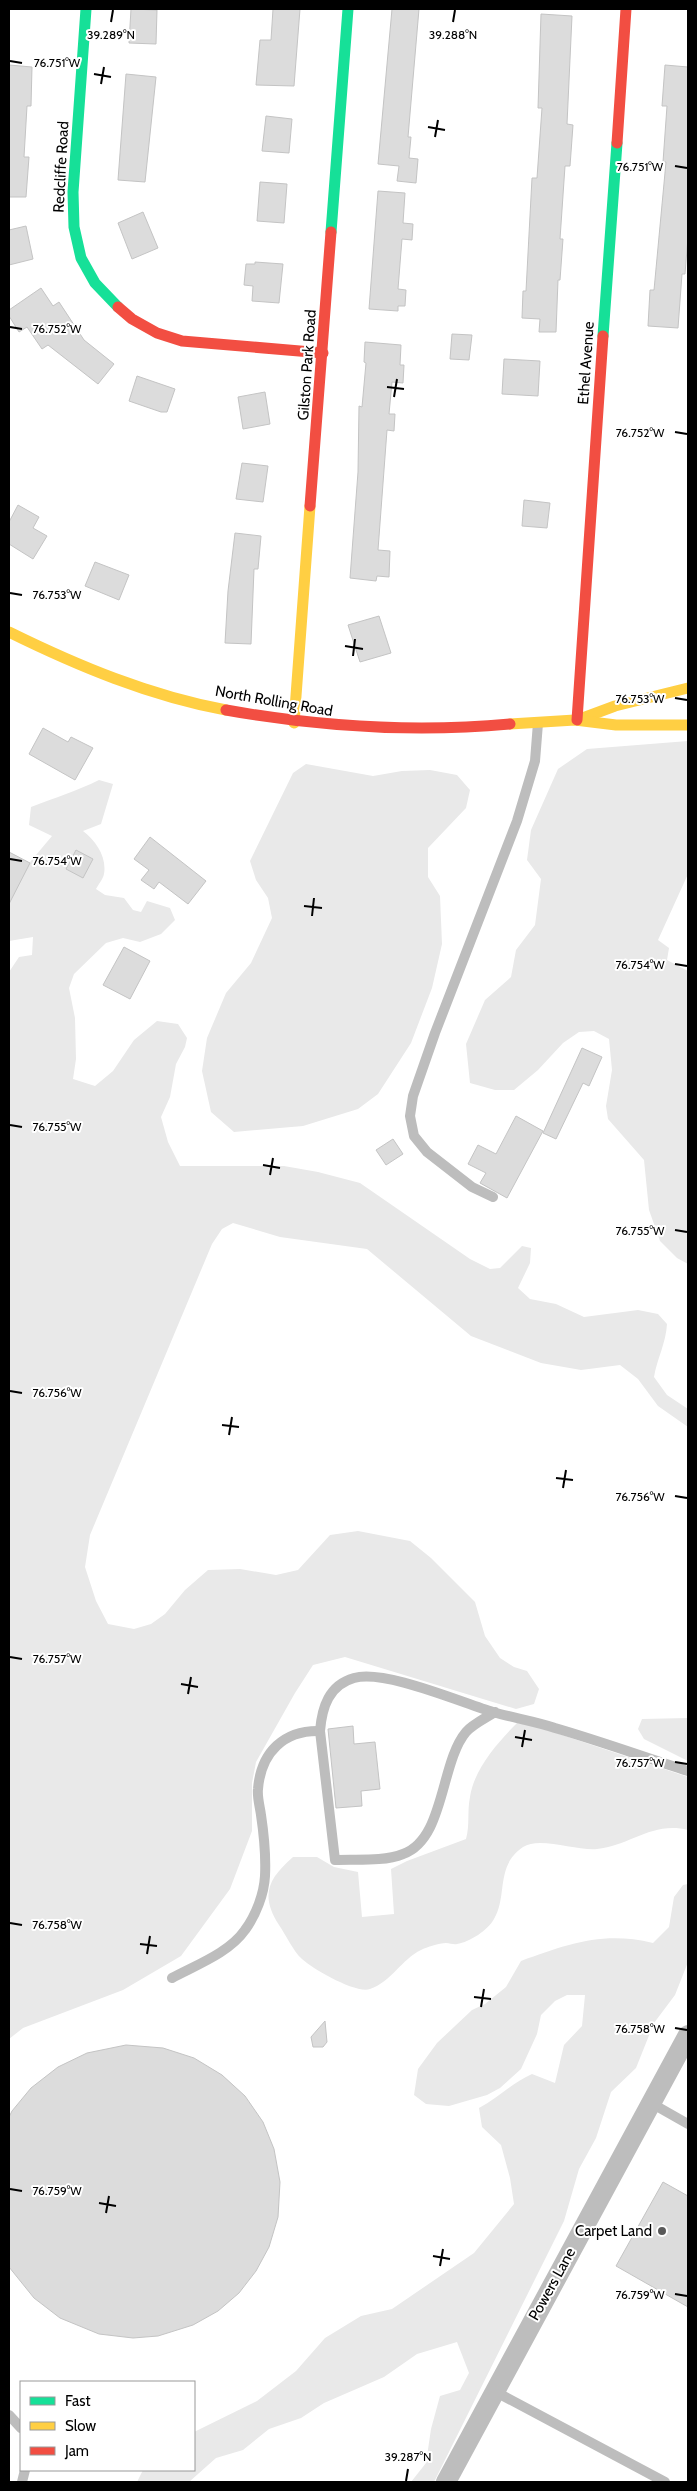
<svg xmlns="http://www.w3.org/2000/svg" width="697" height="2491" viewBox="0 0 697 2491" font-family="Cabin,sans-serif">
  <rect width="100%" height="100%" fill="#fff"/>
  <!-- green -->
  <g fill="#e9e9e9">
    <path d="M688,741V874L658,940L669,948L667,960L688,971V1264L677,1258L660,1241L649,1210L644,1160L608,1119L606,1106L612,1070L609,1039L594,1031L579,1032L563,1043L538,1070L514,1090H495L470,1083L466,1044L485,1000L511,977L516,950L535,925L541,879L527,860L531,830L558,769L587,749Z"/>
    <path d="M306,764L373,776L402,771L430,770L457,775L470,790L466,808L428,848V877L440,896L442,944L432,988L411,1043L378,1094L358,1109L303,1126L234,1132L211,1112L202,1071L207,1038L226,993L251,963L272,918L268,898L256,880L250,861L293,773Z"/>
    <path d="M99,780L113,784L101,824L83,831C96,841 107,857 104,874C103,879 98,885 96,889L105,895L124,898L133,910L141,912L147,901L170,908L175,920L161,934L140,942L123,938L106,943L74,974L69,988L75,1018L76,1059L73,1079L95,1086L113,1071L134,1040L157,1021L178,1024L187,1038L185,1047L176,1064L170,1097L161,1117L168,1142L180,1166H284L318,1172L360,1183L470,1259L490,1269L500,1268L522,1246L531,1248L530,1263L518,1288L530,1299L556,1304L584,1317L638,1310L658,1314L667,1324C666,1343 657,1359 654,1377L667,1395L688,1409V1427L658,1406L638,1379L620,1365L581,1370L541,1363L471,1336L367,1249L280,1237L233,1223L222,1229L212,1244L90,1535L85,1567L96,1601L108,1624L134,1629L151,1624L165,1614L185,1590L208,1570L240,1569L276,1575L298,1570L330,1535L358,1531L410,1541L431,1558L475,1602L485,1636L500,1658L514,1667L527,1671L539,1689L534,1704L516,1709L345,1657L313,1665L295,1693L256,1762L252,1783V1831L230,1889L181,1956L123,1990L23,2028L9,2039V972L19,957L32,955L33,937L9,941V883L15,880L52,836L29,825L31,807C54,798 77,791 99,780Z"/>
    <path d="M688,1718V1761L644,1739L638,1729L642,1719Z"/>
    <path d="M517,1723L535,1726L688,1777V1830C652,1821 630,1846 597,1849C577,1851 539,1836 523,1847C495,1866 508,1895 494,1919C488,1930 470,1942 457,1944C454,1945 450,1943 446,1943C439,1943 427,1947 421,1950C402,1959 391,1982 370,1989C356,1994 313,1969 302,1959C293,1951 286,1935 279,1925C260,1895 268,1879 293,1857H317L334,1867L358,1872L362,1917L394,1914L391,1869L407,1861L466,1839C470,1825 467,1812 470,1797C474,1769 498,1742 517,1723Z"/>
    <path d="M688,1884V1962L675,1995L654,2023L636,2068L611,2092L596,2138L579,2169L564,2221L434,2482H411L426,2463L431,2429L440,2396L460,2390L469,2373L457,2342L417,2354L384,2377L324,2403L301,2418L269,2429L243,2450L216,2458L189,2482H137L143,2470H194V2432L257,2401L296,2371L325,2338L361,2316L392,2309L474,2253L514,2204L510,2178L501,2145L482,2127L479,2108C498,2098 512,2083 532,2074L555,2083L564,2045L582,2026L585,1995H567L555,2001L541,2015L537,2034L521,2069L500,2088L487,2095L449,2106L426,2104L414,2095L418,2069L437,2043L472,2010L485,2004L506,1987L521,1961C568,1944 603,1931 653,1943L669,1927L674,1897L683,1885Z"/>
  </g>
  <!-- building -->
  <g fill="#dcdcdc" stroke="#c4c4c4">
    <path d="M131,9L157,10L156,44L129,43Z"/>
    <path d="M273,9H300L294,86L256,85L260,40H271Z"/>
    <path d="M392,9H419L408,137H411L409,158L418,159L416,183L397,181L399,166L378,164Z"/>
    <path d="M541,14L572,16L567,124L573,125L570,166H565L560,239H563L560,280H558L556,332H539L540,319L522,318L523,291H526L532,178H537L542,108H538Z"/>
    <path d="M9,65L32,67L31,106H27L24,157H29L26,197H9Z"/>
    <path d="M665,65L688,67V237L685,274H682L678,328L648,326L650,290H654L666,162H663L667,106H662Z"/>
    <path d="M126,74L156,77L145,182L118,180Z"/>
    <path d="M266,116L292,119L289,153L262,151Z"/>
    <path d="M260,182L287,184L284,223L257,221Z"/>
    <path d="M378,191L405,193L403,223L413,224L412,240L402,239L398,289L406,290L405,306H398V311L369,309Z"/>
    <path d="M143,212L158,248L132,259L118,223Z"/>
    <path d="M26,226L33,259L9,265V230Z"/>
    <path d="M255,262L283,264L279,303L252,301L253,286L244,285L246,264H255Z"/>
    <path d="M41,288L53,306L59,302L84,340L114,364L98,384L48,345L42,349L27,327L19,332L9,316V310Z"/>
    <path d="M452,334L472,335L469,360L450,359Z"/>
    <path d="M365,342L401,345L400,365H404L403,383L392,382L389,414H395L394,431L387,430L378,550L390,551L389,577L377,576L376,581L350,578L358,472L359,406L362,407L366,363L364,362Z"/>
    <path d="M504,359L540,361L538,396L502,394Z"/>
    <path d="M137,376L175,389L167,412H161L129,401Z"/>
    <path d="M265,392L270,424L243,429L238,397Z"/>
    <path d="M242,463L268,466L263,502L236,499Z"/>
    <path d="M524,500L550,503L547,528L522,526Z"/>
    <path d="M18,505L39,517L33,528L47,536L33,559L9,544V522Z"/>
    <path d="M235,533L261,536L258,569H254L251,644L225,643L228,591Z"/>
    <path d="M95,562L129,575L119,600L85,586Z"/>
    <path d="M379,616L391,653L360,662L348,625Z"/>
    <path d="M43,728L68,742L71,737L93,748L75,780L29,754Z"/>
    <path d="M150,837L206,881L188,904L159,882L154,889L141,880L149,870L134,859Z"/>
    <path d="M76,850L93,859L83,878L66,869Z"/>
    <path d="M9,852L30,863L9,904Z"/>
    <path d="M124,947L150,961L130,999L103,985Z"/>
    <path d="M582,1048L602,1057L589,1086L583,1083L556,1139L543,1133Z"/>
    <path d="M516,1116L543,1131L507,1198L480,1183L486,1173L468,1164L478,1145L496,1154Z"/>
    <path d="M393,1139L403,1154L386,1165L376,1150Z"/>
    <path d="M353,1726L354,1744L375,1742L380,1789L361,1791L362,1806L336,1808L328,1729Z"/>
    <path d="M325,2021L327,2042L323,2047H313L311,2037Z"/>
    <path d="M126,2045L163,2048L194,2058L222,2075L245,2096L263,2122L274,2149L280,2182L278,2217L269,2247L256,2271L239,2293L218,2311L193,2325L158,2336L133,2338L99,2334L60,2318L34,2298L9,2267V2117L12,2111L31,2088L58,2067L87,2053Z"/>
    <path d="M663,2182L688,2196V2307L616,2266Z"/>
  </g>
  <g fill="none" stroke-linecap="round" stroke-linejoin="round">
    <!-- lane -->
    <g stroke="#bdbdbd" stroke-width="10">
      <path d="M493,1197L472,1187L427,1152L414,1136L410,1116L413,1096L435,1033L517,821L535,761L538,723"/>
      <path d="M495,1712C486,1718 473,1724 466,1732C440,1763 445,1839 403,1854C383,1862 356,1859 335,1860L320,1731C322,1707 329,1685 354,1678C384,1669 460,1702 493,1712C513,1718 534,1721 555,1728C600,1741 644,1757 688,1771"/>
      <path d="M172,1978C196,1965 229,1953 245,1930C256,1915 264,1894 265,1876C266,1856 264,1835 261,1815C260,1807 257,1797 258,1789C261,1752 284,1730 320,1731"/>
      <path d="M651,2103L688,2124"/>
      <path d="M494,2391L665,2482"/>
      <path d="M9,2415L21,2428"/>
      <path d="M22,2482L25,2470"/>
    </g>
    <!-- street -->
    <path stroke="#bdbdbd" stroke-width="20" d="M446,2482L688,2035"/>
    <!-- fast -->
    <g stroke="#16e098" stroke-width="11">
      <path d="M86,9L73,192L74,227L81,258L95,283L118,307"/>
      <path d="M331,232L348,9"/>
      <path d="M603,336L617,143"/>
    </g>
    <!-- slow -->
    <g stroke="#ffcf43" stroke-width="11">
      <path d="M9,632C78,666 150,696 226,710"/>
      <path d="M580,719L615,706L688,688"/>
      <path d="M294,723L310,506"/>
      <path d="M510,724L575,720L616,725H688"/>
    </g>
    <!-- jam -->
    <g stroke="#f24e42" stroke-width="11">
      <path d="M617,143L626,9"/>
      <path d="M118,307L132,319L157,333L182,341L323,353"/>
      <path d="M310,506L331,232"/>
      <path d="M226,710C321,727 414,733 510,724"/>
      <path d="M577,720L603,336"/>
    </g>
  </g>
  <!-- ticks -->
  <path fill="none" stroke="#000" stroke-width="2" d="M111,22L113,10M453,22L455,10M10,61L22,63M94,74L111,77M101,84L104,67M428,127L445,130M435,137L438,120M675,166L687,168M10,327L22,329M387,387L404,389M394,397L397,379M675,432L687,434M10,593L22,595M345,646L363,649M353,656L355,639M675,698L687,700M10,859L22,861M304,906L322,908M312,916L314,898M675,964L687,966M10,1125L22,1127M263,1165L280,1168M270,1175L273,1158M675,1230L687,1232M10,1391L22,1393M222,1425L239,1427M229,1435L232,1417M556,1478L573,1480M563,1488L566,1470M675,1496L687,1498M10,1657L22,1659M181,1684L198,1687M188,1694L191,1677M515,1737L532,1740M522,1747L525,1730M675,1762L687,1764M10,1923L22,1925M140,1944L157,1946M147,1954L150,1936M474,1997L491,1999M481,2007L484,1989M675,2028L687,2030M10,2189L22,2191M99,2203L116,2206M106,2213L109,2196M433,2256L450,2259M440,2266L443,2249M675,2294L687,2296M406,2481L408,2469"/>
  <!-- markers -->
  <circle fill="#595959" stroke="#fff" stroke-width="2" cx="662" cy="2231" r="5"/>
  <g text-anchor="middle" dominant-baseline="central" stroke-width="4" stroke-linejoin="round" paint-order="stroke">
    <!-- street labels -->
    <g font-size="15" fill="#000" stroke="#fff">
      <text transform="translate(61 167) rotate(-87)">Redcliffe Road</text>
      <text transform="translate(586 363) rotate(-86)">Ethel Avenue</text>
      <text transform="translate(307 365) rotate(-86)">Gilston Park Road</text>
      <text transform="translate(274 701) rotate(10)">North Rolling Road</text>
      <text transform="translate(552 2284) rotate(-61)">Powers Lane</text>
    </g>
    <!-- poi labels -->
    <g font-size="15" fill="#000" stroke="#fff" text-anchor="end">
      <text x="652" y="2231">Carpet Land</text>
    </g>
  </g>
  <g font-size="12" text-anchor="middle" fill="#000" stroke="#fff" stroke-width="4" stroke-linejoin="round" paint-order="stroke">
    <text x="111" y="39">39.289°N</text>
    <text x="453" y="39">39.288°N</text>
    <text x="57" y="67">76.751°W</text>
    <text x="640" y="171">76.751°W</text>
    <text x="57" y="333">76.752°W</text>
    <text x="640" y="437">76.752°W</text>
    <text x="57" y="599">76.753°W</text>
    <text x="640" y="703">76.753°W</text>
    <text x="57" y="865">76.754°W</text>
    <text x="640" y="969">76.754°W</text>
    <text x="57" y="1131">76.755°W</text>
    <text x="640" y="1235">76.755°W</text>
    <text x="57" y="1397">76.756°W</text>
    <text x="640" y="1501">76.756°W</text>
    <text x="57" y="1663">76.757°W</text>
    <text x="640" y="1767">76.757°W</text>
    <text x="57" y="1929">76.758°W</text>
    <text x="640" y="2033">76.758°W</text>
    <text x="57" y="2195">76.759°W</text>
    <text x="640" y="2299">76.759°W</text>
    <text x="408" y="2461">39.287°N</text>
  </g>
  <!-- border -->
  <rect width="697" height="2491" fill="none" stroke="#000000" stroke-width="20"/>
  <!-- legend -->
  <rect x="20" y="2381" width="175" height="90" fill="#ffffff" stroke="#999999"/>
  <rect x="30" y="2397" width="25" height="8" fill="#16e098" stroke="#999999"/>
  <text x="65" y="2406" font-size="15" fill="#000000">Fast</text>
  <rect x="30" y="2422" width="25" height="8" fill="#ffcf43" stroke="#999999"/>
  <text x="65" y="2431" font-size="15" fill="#000000">Slow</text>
  <rect x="30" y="2447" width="25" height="8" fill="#f24e42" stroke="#999999"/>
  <text x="65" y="2456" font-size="15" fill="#000000">Jam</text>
</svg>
